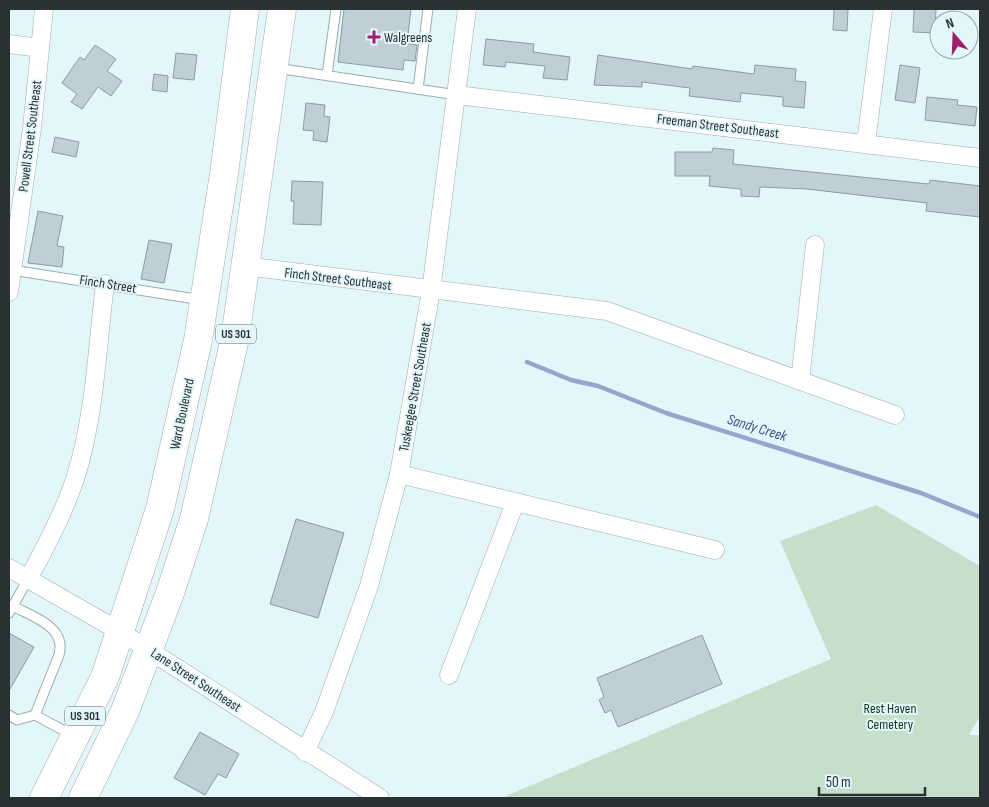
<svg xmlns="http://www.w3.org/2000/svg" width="989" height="807" viewBox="0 0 989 807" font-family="'Sofia Sans Condensed',sans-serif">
  <rect width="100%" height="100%" fill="#e3f7fa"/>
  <!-- green -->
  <path fill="#c5dfca" d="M876,505L980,566V716L969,735H980V798H501L831,659L780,541Z"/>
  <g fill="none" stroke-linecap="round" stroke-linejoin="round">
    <!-- stream -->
    <path stroke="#95a6cc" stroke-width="4.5" d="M527,362L571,380L598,386L666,413L921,493L980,517"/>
  </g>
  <!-- building -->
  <g fill="#bfced7" stroke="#8c9ba4">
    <path d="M344,9H411L407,44L417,45L415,61L404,60L403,70L338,62Z"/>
    <path d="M834,9H848L847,31L833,30Z"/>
    <path d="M914,9H936L935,33L913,32Z"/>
    <path d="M486,39L534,44L533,52L570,57L567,80L543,78L545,66L506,62L505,67L483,65Z"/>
    <path d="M95,45L116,59L107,71L122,81L111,96L98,87L82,109L71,102L77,94L62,83L80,57L84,60Z"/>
    <path d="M176,53L197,55L194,80L173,78Z"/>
    <path d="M598,55L692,69L693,66L754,74L755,65L796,69L795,81L806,82L804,108L783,106V97L741,93L740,102L689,96L690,88L642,82V87L594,85Z"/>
    <path d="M900,65L920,68L915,103L895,100Z"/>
    <path d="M154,74L168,76L167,92L152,90Z"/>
    <path d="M927,97L958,100L957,105L977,107L975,126L925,120Z"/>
    <path d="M306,103L325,105L324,116L330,117L327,142L313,140L314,131L303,130Z"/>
    <path d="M55,137L79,142L76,157L52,152Z"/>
    <path d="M713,148L734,150L733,164L929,184L930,180L980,186V217L926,211L927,203L807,189L760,187L759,197L741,196V189L709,186L710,176H675V152H712Z"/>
    <path d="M292,181L323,182L321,225L293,224L294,201H291Z"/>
    <path d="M38,211L63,216L57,246L64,247L62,267L28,263Z"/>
    <path d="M149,240L172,244L164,283L141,279Z"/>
    <path d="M296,519L344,533L318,618L270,604Z"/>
    <path d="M9,633L34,647L9,691Z"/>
    <path d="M702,635L722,684L618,727L611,710L605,713L599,700L604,697L597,678Z"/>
    <path d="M200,732L239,754L226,778L218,774L205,795L174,778Z"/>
  </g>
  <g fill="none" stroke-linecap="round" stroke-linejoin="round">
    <!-- lane casing -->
    <g stroke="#9aadaf" stroke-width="11">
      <g id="lane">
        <path d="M276,68L457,95"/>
        <path d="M327,75L336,9"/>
        <path d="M418,89L428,9"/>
        <path d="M12,270L202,300"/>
        <path d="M13,606C33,617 67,627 59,655L35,715L72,735"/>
        <path d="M9,613L28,579"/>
        <path d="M9,715L17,720L35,715"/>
      </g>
    </g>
    <!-- street casing -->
    <g stroke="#9aadaf" stroke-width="19">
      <g id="street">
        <path d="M9,44L40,48"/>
        <path d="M457,95L980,158"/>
        <path d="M866,143L883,9"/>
        <path d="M245,266L607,311L895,415"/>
        <path d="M9,292L32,128L44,9"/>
        <path d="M800,381L815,245"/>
        <path d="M399,474L715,550"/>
        <path d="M9,568L119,631L380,798"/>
        <path d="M28,579C46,547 63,515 75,479C95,417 97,348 105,284"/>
        <path d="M449,675L515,503"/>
        <path d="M305,752L324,712L369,586L399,474L431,291L467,9"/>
      </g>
    </g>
    <!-- highway casing -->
    <g stroke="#9aadaf" stroke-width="29">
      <g id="highway">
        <path d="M44,798L105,677L160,509L198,340L224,174L245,9"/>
        <path d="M83,798L125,711L170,593L194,519L235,338L282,9"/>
      </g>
    </g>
    <!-- lane -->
    <use href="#lane" stroke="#fff" stroke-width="9"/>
    <!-- street -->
    <use href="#street" stroke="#fff" stroke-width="18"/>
    <!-- highway -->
    <use href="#highway" stroke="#fff" stroke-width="28"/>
  </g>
  <!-- markers -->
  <path fill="#a31d6a" stroke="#e3f7fa" stroke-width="2" d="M371.5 29.5h5v5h5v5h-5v5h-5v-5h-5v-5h5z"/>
  <g text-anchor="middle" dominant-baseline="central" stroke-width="4" stroke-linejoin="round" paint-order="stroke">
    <!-- shield labels -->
    <g fill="#e3f7fa" stroke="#626c6f" stroke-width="1">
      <rect x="216" y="324.5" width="40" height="19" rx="4"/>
      <rect x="65" y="706.5" width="40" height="19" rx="4"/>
    </g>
    <g font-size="12" font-weight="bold" fill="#2a3133">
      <text x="236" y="334">US 301</text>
      <text x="85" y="716">US 301</text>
    </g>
    <!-- poi labels -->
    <g font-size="14" fill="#2a3133" stroke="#e3f7fa" text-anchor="start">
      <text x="384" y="37">Walgreens</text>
    </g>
    <!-- street labels -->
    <g font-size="14" fill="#2a3133" stroke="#e3f7fa">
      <text transform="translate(718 126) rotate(7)">Freeman Street Southeast</text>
      <text transform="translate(30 136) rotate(-83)">Powell Street Southeast</text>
      <text transform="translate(338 279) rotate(7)">Finch Street Southeast</text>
      <text transform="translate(108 284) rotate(9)">Finch Street</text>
      <text transform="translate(415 387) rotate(-80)">Tuskeegee Street Southeast</text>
      <text transform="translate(182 414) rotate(-78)">Ward Boulevard</text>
      <text transform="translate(196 680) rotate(33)">Lane Street Southeast</text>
    </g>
    <!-- park labels -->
    <g font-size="14" fill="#0d391b" stroke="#e3f7fa">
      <text x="890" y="708">Rest Haven<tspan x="890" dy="16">Cemetery</tspan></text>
    </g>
    <!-- water labels -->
    <g font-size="15" font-style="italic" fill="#3b5184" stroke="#e3f7fa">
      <text transform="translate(757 428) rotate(17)">Sandy Creek</text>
    </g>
  </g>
  <!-- border -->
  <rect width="989" height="807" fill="none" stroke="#2a3133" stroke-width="20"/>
  <!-- north arrow -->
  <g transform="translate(954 35) rotate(341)"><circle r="24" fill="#e3f7fa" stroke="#99a8aa"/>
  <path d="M0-4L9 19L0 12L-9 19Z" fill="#a31d6a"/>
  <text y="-8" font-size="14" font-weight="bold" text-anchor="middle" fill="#2a3133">N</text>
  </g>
  <!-- scale -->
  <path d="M819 787v8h106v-8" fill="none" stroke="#2a3133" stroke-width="2.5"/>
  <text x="826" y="787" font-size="15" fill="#2a3133" stroke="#e3f7fa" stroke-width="4" paint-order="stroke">50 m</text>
</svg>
